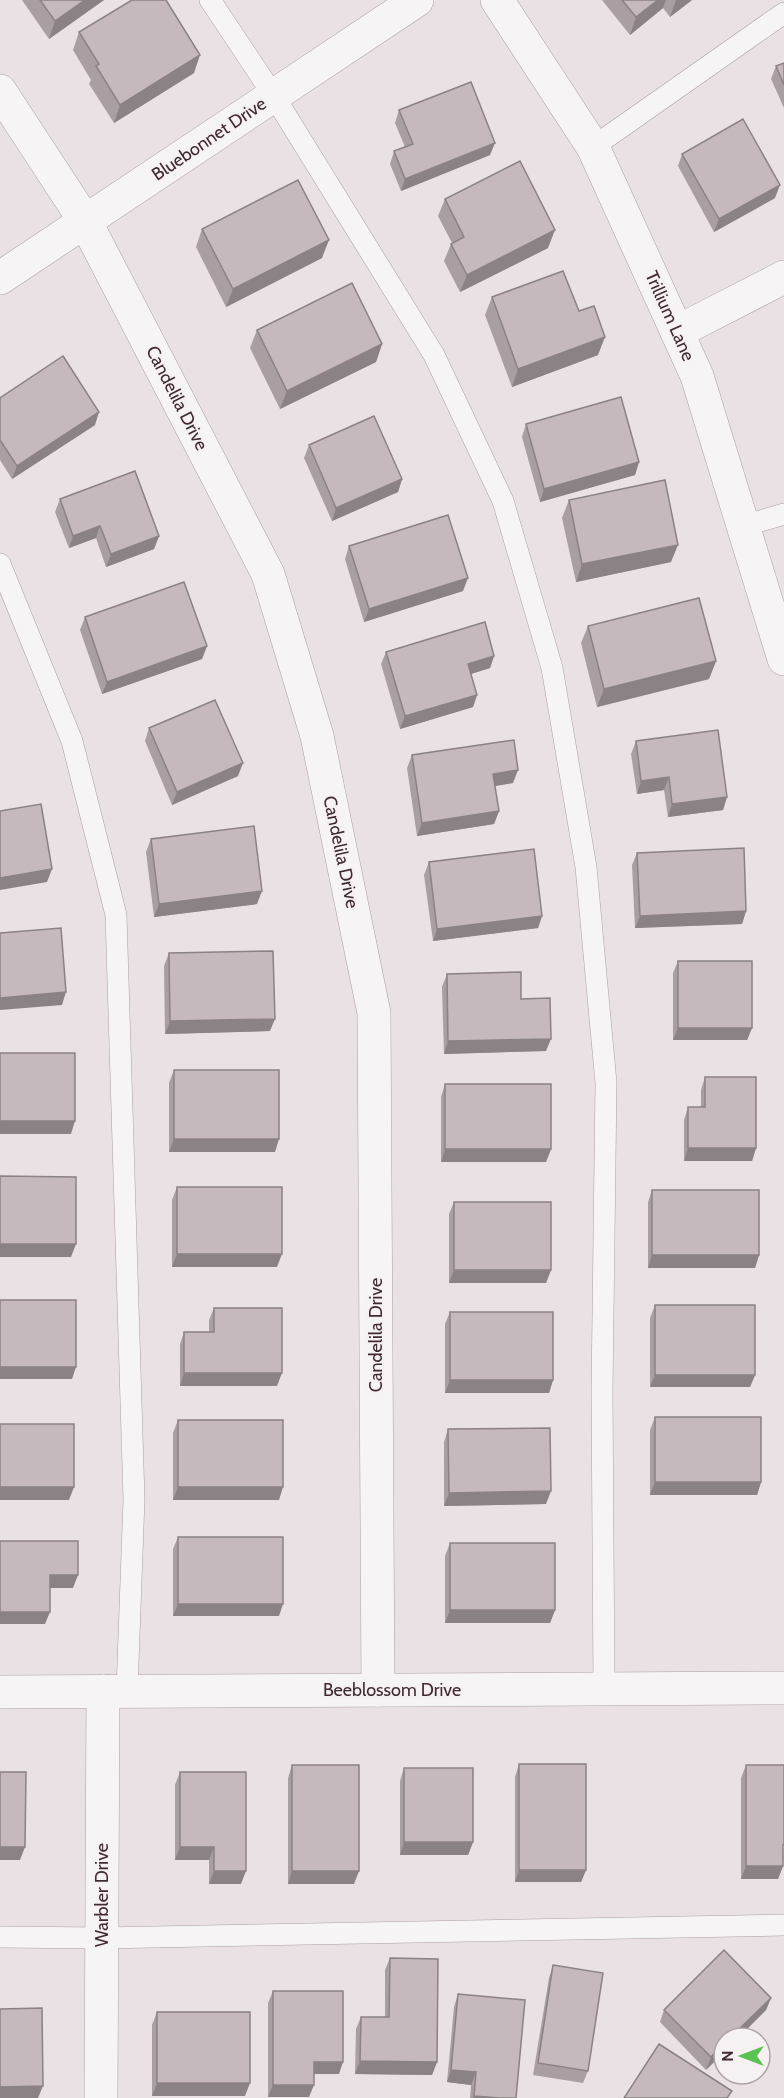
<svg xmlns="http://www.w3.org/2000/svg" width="784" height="2098" viewBox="0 0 784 2098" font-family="Cabin,sans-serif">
  <rect width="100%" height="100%" fill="#e9e1e4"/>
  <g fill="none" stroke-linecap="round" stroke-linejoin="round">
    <!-- service casing -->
    <g stroke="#ac9fa4" stroke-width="22">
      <g id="service">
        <path d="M210,0L274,96L434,355L503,501L552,668L586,867L606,1083L602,1391L604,1689"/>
        <path d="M593,147L784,13"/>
        <path d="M743,526L784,514"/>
        <path d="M0,564L72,741L116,915L134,1499L127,1691"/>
        <path d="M0,1937L102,1938L784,1925"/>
      </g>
    </g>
    <!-- minor casing -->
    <g stroke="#ac9fa4" stroke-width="34">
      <g id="minor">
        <path d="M497,0L593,147L697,376L784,659"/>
        <path d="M0,91L85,221L268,574L317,736L374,1013L378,1690"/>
        <path d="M0,278L417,0"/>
        <path d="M677,332L784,277"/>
        <path d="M0,1692L784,1688"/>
        <path d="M101,2098L103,1691"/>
      </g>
    </g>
    <!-- service -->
    <use href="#service" stroke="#f7f4f5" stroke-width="21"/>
    <!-- minor -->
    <use href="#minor" stroke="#f7f4f5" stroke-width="33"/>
  </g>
  <!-- wall -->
  <g fill="#a99fa3">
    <path d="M22,0H104L49,39Z"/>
    <path d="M602,0H692L670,17L663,8L630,35Z"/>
    <path d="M79,32L194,73L114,123L89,84L91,80L73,50Z"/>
    <path d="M784,63V108L771,79L776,66Z"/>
    <path d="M399,110L490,155L401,191L390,164L394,151L405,147L395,123Z"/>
    <path d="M682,154L775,198L714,232L678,166Z"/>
    <path d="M445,199L548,248L460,292L444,261L451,244L452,243L438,216Z"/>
    <path d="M202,229L322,258L226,307L196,247Z"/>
    <path d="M492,297L579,311L598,355L512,387L485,315Z"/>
    <path d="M257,330L382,344L376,362L280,409L250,348Z"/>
    <path d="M0,398L95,425L12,479L0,460Z"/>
    <path d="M526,424L639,462L635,475L540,502L522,437Z"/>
    <path d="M309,445L402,479L398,492L332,521L304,458Z"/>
    <path d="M60,499L159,536L154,549L106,567L96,538L69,548L55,512Z"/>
    <path d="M569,500L671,562L576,582L562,518Z"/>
    <path d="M349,546L463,591L364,622L345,559Z"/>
    <path d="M85,617L207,646L202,659L102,694L80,630Z"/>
    <path d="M588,626L716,661L709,679L597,707L581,643Z"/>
    <path d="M386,652L494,656L490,668L471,674L477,695L473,707L400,729L381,664Z"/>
    <path d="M149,728L238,776L172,805L145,741Z"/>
    <path d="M636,741L727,797L723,810L668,817L664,790L637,794L631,754Z"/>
    <path d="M412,755L513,783L495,786L499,811L494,824L417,836L407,768Z"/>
    <path d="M151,839L257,904L154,917L146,852Z"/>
    <path d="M637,853L746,911L742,924L635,928L632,865Z"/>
    <path d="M429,862L542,916L538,928L433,941L424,875Z"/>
    <path d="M169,953L270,1031L165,1034L164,966Z"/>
    <path d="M678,961L752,1028L747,1040H673V973Z"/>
    <path d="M447,974L521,999L546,1051L444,1054L442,987Z"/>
    <path d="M174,1070L275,1152H169V1083Z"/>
    <path d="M705,1077L756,1148L752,1161H684V1120L688,1107H701V1090Z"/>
    <path d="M445,1084L551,1149L546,1162H441V1097Z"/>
    <path d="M177,1187L277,1267H172V1200Z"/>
    <path d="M652,1190L759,1255L755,1268H648V1202Z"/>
    <path d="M454,1202L551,1270L546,1283H449V1214Z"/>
    <path d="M655,1305L755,1375L750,1387H650V1318Z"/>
    <path d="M214,1308L277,1386H180V1344L184,1332H209V1320Z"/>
    <path d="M450,1312L553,1380L549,1393H445V1324Z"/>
    <path d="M655,1417L761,1482L757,1495H650V1430Z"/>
    <path d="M178,1420L279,1500H173V1433Z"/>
    <path d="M448,1429L546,1504L444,1506V1442Z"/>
    <path d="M178,1537L279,1616H173V1549Z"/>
    <path d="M450,1543L555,1610L550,1623H445V1556Z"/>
    <path d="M519,1764L586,1870L581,1882H515V1777Z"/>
    <path d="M292,1765L354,1884H288V1778Z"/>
    <path d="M746,1765L784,1858H783V1866L778,1879H741V1778Z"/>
    <path d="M404,1768L473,1842L468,1855H400V1781Z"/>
    <path d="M180,1772L241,1884H209V1860H175V1785Z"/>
    <path d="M390,1958L437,2062L432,2075L355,2074L356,2029L361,2017H385V1970Z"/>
    <path d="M553,1965L588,2071L583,2083L533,2075L549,1978Z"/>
    <path d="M273,1991L339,2074H314L309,2097H268V2003Z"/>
    <path d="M458,1994L516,2098H470L471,2085L447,2082L454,2007Z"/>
    <path d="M771,1998L766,2010L738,2038H724V2052L706,2070L660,2022L664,2010Z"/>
    <path d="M157,2012L245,2096H152V2025Z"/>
  </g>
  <!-- shaded-wall -->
  <g fill="#8a8284">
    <path d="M85,0H104L49,39L55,21Z"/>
    <path d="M658,0H666L663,8L630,35L636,17Z"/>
    <path d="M676,0H692L670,17Z"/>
    <path d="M200,55L194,73L114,123L120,105Z"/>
    <path d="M495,143L490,155L401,191L405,179Z"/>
    <path d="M780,185L775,198L714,232L719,219Z"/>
    <path d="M555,230L548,248L460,292L467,275Z"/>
    <path d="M329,240L322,258L226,307L233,289Z"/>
    <path d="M605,337L598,355L512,387L518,369Z"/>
    <path d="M382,344L376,362L280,409L287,391Z"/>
    <path d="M99,412L95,425L12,479L17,466Z"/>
    <path d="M639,462L635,475L540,502L544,489Z"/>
    <path d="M402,479L398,492L332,521L336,508Z"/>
    <path d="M100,526L96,538L69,548L73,536Z"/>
    <path d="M159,536L154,549L106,567L111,554Z"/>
    <path d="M678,545L671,562L576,582L582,564Z"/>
    <path d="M468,578L463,591L364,622L369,609Z"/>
    <path d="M207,646L202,659L102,694L107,682Z"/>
    <path d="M494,656L490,668L464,676L468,664Z"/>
    <path d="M716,661L709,679L597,707L604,689Z"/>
    <path d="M477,695L473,707L400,729L405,716Z"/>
    <path d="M243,763L238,776L172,805L177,792Z"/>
    <path d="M518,770L513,783L489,787L493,774Z"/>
    <path d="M669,777L664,790L637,794L641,781Z"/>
    <path d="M727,797L723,810L668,817L672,804Z"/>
    <path d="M499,811L494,824L417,836L422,823Z"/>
    <path d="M52,869L47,882L0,890V878Z"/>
    <path d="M262,891L257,904L154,917L159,904Z"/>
    <path d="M746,911L742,924L635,928L640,916Z"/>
    <path d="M542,916L538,928L433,941L437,929Z"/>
    <path d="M66,992L62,1005L0,1010V998Z"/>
    <path d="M275,1019L270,1031L165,1034L170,1021Z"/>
    <path d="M678,1028H752L747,1040H673Z"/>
    <path d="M551,1039L546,1051L444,1054L448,1041Z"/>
    <path d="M0,1121H75L71,1134H0Z"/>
    <path d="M174,1139H279L275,1152H169Z"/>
    <path d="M688,1148H756L752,1161H684Z"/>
    <path d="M445,1149H551L546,1162H441Z"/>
    <path d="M0,1244H76L71,1257H0Z"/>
    <path d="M177,1254H282L277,1267H172Z"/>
    <path d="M652,1255H759L755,1268H648Z"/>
    <path d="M454,1270H551L546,1283H449Z"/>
    <path d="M0,1367H76L72,1379H0Z"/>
    <path d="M184,1373H282L277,1386H180Z"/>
    <path d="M655,1375H755L750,1387H650Z"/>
    <path d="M450,1380H553L549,1393H445Z"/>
    <path d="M655,1482H761L757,1495H650Z"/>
    <path d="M0,1487H74L69,1500H0Z"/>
    <path d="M178,1487H283L279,1500H173Z"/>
    <path d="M551,1491L546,1504L444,1506L449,1493Z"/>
    <path d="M50,1575H78L73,1588H45Z"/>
    <path d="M178,1604H283L279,1616H173Z"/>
    <path d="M450,1610H555L550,1623H445Z"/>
    <path d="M0,1612H50L45,1624H0Z"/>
    <path d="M404,1842H473L468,1855H400Z"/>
    <path d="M0,1847H25L20,1860H0Z"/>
    <path d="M180,1847H214L209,1860H175Z"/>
    <path d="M746,1866H783L778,1879H741Z"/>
    <path d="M519,1870H586L581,1882H515Z"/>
    <path d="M214,1871H246L241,1884H209Z"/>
    <path d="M292,1871H359L354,1884H288Z"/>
    <path d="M771,1998L766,2010L738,2038H730Z"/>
    <path d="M724,2044V2052L706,2070L711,2057Z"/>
    <path d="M360,2061L437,2062L432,2075L355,2074Z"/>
    <path d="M314,2062H343L339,2074H309Z"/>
    <path d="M451,2070L476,2072L471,2085L447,2082Z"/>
    <path d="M157,2083H250L245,2096H152Z"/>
    <path d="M273,2085H314L309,2097H268Z"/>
    <path d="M43,2086L38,2098H0V2087Z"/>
    <path d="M474,2096L500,2098H473Z"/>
  </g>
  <!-- building -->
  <g fill="#c5b9bd" stroke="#8a8284" stroke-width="1.5">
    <path d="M40,0H85L55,21Z"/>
    <path d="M132,0H166L200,55L120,105L96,66L99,64L79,32Z"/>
    <path d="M622,0H658L636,17Z"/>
    <path d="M784,63V85L776,66Z"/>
    <path d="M471,82L495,143L405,179L394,151L413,144L399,110Z"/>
    <path d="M743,119L780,185L719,219L682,154Z"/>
    <path d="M520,161L555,230L467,275L451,244L464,237L445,199Z"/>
    <path d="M298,180L329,240L233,289L202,229Z"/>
    <path d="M563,271L579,311L594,306L605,337L518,369L492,297Z"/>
    <path d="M352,283L382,344L287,391L257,330Z"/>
    <path d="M63,356L99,412L17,466L0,440V398Z"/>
    <path d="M621,397L639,462L544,489L526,424Z"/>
    <path d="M374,416L402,479L336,508L309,445Z"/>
    <path d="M135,471L159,536L111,554L100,526L73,536L60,499Z"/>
    <path d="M665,480L678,545L582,564L569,500Z"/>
    <path d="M448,515L468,578L369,609L349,546Z"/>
    <path d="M184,582L207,646L107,682L85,617Z"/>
    <path d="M699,598L716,661L604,689L588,626Z"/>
    <path d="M485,622L494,656L468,664L477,695L405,716L386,652Z"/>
    <path d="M215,700L243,763L177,792L149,728Z"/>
    <path d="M718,730L727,797L672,804L669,777L641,781L636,741Z"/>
    <path d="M514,740L518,770L493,774L499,811L422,823L412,755Z"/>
    <path d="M41,804L52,869L0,878V811Z"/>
    <path d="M254,826L262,891L159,904L151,839Z"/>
    <path d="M744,848L746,911L640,916L637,853Z"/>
    <path d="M534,849L542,916L437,929L429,862Z"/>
    <path d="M61,928L66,992L0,998V933Z"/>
    <path d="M273,951L275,1019L170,1021L169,953Z"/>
    <rect x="678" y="961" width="74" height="67"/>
    <path d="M521,972V999L550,998L551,1039L448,1041L447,974Z"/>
    <rect x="0" y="1053" width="75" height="68"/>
    <rect x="174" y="1070" width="105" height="69"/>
    <path d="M705,1077H756V1148H688V1107H705Z"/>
    <rect x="445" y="1084" width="106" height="65"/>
    <path d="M0,1176L76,1177V1244H0Z"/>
    <rect x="177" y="1187" width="105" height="67"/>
    <rect x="652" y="1190" width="107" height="65"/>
    <rect x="454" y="1202" width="97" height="68"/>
    <rect x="0" y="1300" width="76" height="67"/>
    <rect x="655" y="1305" width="100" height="70"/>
    <path d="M214,1308H282V1373H184V1332H214Z"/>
    <rect x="450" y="1312" width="103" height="68"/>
    <rect x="655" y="1417" width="106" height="65"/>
    <rect x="178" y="1420" width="105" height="67"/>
    <rect x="0" y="1424" width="74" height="63"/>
    <path d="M550,1428L551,1491L449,1493L448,1429Z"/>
    <rect x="178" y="1537" width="105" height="67"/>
    <path d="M0,1541H78V1575H50V1612H0Z"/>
    <rect x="450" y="1543" width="105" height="67"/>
    <rect x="519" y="1764" width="67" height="106"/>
    <rect x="292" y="1765" width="67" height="106"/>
    <path d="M746,1765H784V1845H783V1866H746Z"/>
    <rect x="404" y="1768" width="69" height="74"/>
    <path d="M0,1772H26L25,1847H0Z"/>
    <path d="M180,1772H246V1871H214V1847H180Z"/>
    <path d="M724,1950L771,1998L730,2038H724V2044L711,2057L664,2010Z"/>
    <path d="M390,1958L438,1959L437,2062L360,2061L361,2017H389Z"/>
    <path d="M553,1965L603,1973L588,2071L538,2063Z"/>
    <path d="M273,1991H343V2062H314V2085H273Z"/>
    <path d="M458,1994L525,2000L516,2098H500L474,2096L476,2072L451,2070Z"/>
    <path d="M42,2008L43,2086L0,2087V2009Z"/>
    <rect x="157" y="2012" width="93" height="71"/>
    <path d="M659,2044L732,2091L727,2098H624Z"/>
  </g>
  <g text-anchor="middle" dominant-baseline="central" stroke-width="5" stroke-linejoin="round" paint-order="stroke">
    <!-- street labels -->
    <g font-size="18" fill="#3f2b31" stroke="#f6f1f3">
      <text transform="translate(209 139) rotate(-34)">Bluebonnet Drive</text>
      <text transform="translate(670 316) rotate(66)">Trillium Lane</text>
      <text transform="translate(177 398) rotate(63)">Candelila Drive</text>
      <text transform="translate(341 852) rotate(78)">Candelila Drive</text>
      <text transform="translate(376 1335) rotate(-90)">Candelila Drive</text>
      <text x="392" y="1690">Beeblossom Drive</text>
      <text transform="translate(102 1895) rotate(-90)">Warbler Drive</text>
    </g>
  </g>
  <!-- north arrow -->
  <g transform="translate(742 2056) rotate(270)"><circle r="28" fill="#f6f1f3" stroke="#ada2a5" stroke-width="1.5"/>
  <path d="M0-4.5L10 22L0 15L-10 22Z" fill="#59c450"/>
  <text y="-9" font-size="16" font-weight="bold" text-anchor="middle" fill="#3f2b31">N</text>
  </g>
</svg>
